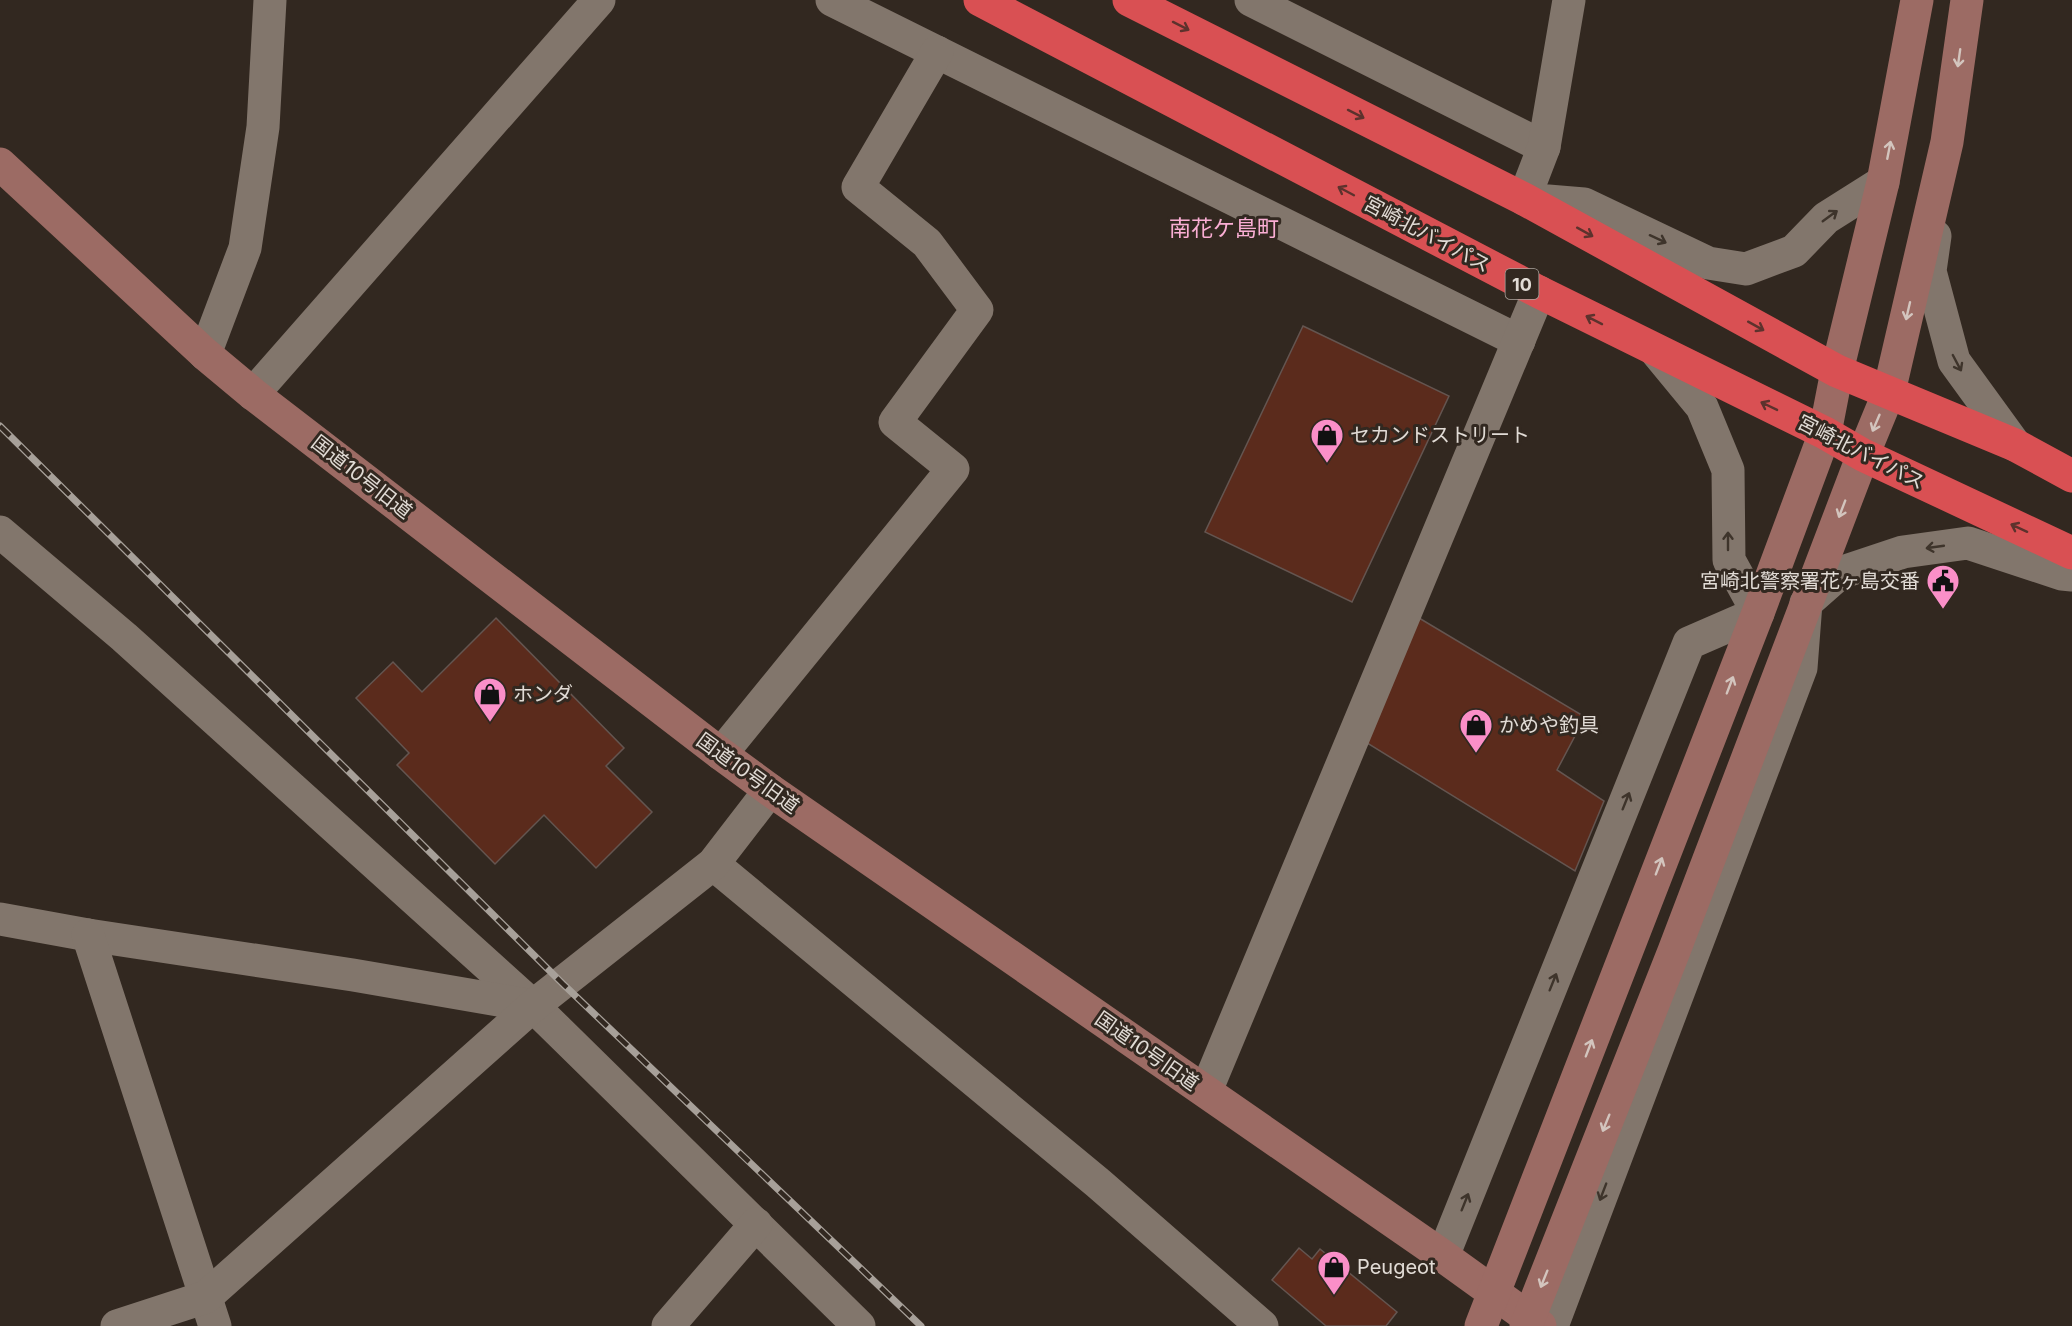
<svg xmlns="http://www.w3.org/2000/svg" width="2072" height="1326" viewBox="0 0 2072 1326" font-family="Inter,'Noto Sans JP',sans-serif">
  <rect width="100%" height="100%" fill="#322820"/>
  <!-- building -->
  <g fill="#5b2b1c" stroke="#645550" stroke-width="1.5">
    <path d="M1303,326L1449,396L1352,602L1205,532Z"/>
    <path d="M496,618L624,748L606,766L652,812L596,868L544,815L495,864L397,765L409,753L356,698L393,662L422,692Z"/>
    <path d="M1419,618L1585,717L1557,770L1604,801L1575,871L1359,738Z"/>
    <path d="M1299,1248L1312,1259L1320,1249L1397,1312L1386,1326H1326L1272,1280Z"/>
  </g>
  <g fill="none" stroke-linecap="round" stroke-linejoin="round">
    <!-- street -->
    <g stroke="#82766c" stroke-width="33">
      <path d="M832,0L1519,341"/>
      <path d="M1251,0L1544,147"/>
      <path d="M1569,0L1544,147L1524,199L1584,204L1708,263L1746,269L1794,251L1826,218L1883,182"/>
      <path d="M1935,236L1930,271L1954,361L2015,445"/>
      <path d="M205,354L245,248L263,127L270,0"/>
      <path d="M253,394L599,0"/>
      <path d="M0,532L124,637L533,1006L859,1326"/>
      <path d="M721,754L953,469L895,422L977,310L927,243L858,187L937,52"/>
      <path d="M713,864L1098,1183L1262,1326"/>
      <path d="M0,919L88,935L353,975L533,1006"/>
      <path d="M88,935L215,1326"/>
      <path d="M1206,1091L1539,292"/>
      <path d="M1443,1256L1689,643L1758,613L1729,560L1728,470L1702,407L1655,350"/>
      <path d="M117,1326L206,1297L533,1006L713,864L770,790"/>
      <path d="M668,1326L756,1224"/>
      <path d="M1552,1326L1801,668L1806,603L1840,573L1903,552L1968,543L2062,574L2072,575"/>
    </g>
    <!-- secondary -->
    <g stroke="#9c6b64" stroke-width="33">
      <path d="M0,164L205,354L253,394L721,754L770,790L1443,1256L1540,1326"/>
      <path d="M1481,1326L1758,613L1825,433L1837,371L1883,182L1917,0"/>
      <path d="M1526,1326L1674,951L1863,455L1889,392L1947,142L1967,0"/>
    </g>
    <!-- highway -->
    <g stroke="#d95053" stroke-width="33">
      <path d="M980,0L1539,292L1825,433L1863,455L2072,553"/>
      <path d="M1129,0L1524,199L1837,371L2015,445L2072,476"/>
    </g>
    <!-- rail casing -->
    <g stroke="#a7a099" stroke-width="7">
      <path id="rail" d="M0,426L563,984L921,1326"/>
    </g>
    <!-- rail -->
    <use href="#rail" stroke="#322820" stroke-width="4.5" stroke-dasharray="14" stroke-linecap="butt"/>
  </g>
  <!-- one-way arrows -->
  <defs><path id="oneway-shaft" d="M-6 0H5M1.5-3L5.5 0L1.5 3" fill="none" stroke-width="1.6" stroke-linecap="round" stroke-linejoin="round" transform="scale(1.5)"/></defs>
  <g stroke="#5c322d">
    <use href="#oneway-shaft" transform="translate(1181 26) rotate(27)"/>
    <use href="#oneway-shaft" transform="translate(1356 114) rotate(27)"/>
    <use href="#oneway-shaft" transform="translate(1346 191) rotate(-152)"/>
    <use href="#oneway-shaft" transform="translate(1585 232) rotate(29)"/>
    <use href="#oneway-shaft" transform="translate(1594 320) rotate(-153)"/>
    <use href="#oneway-shaft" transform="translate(1756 326) rotate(29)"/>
    <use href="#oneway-shaft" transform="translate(1769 406) rotate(-154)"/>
    <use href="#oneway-shaft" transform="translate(2019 528) rotate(-155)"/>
  </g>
  <g stroke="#d3c5be">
    <use href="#oneway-shaft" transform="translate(1959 58) rotate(98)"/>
    <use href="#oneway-shaft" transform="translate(1889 150) rotate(-79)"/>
    <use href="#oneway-shaft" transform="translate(1908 311) rotate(103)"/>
    <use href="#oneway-shaft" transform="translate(1876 423) rotate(113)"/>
    <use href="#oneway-shaft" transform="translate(1842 509) rotate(111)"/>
    <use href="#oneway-shaft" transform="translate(1730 685) rotate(-69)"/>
    <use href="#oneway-shaft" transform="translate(1659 866) rotate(-69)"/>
    <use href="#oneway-shaft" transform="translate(1589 1048) rotate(-69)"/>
    <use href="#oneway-shaft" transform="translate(1606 1123) rotate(112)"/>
    <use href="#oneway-shaft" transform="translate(1544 1279) rotate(112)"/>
  </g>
  <g stroke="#3e342b">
    <use href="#oneway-shaft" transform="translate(1830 216) rotate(-36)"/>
    <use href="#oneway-shaft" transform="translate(1658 239) rotate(25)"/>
    <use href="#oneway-shaft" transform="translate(1957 363) rotate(62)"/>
    <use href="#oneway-shaft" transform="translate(1728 541) rotate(-90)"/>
    <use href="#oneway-shaft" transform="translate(1935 547) rotate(172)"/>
    <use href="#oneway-shaft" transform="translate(1626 801) rotate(-68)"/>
    <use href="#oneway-shaft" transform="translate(1553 982) rotate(-68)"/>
    <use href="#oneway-shaft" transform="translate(1603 1192) rotate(111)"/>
    <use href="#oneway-shaft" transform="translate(1465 1202) rotate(-68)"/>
  </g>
  <!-- icons -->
  <defs>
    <g id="shop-pin" transform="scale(1.725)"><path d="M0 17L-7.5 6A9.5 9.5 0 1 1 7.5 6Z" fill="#fa8fc8" stroke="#322820"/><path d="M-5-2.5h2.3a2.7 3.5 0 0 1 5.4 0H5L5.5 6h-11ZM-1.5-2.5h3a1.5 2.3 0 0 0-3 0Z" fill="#111"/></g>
    <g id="civic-pin" transform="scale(1.725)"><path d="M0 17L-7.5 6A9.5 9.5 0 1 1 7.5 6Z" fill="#fa8fc8" stroke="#322820"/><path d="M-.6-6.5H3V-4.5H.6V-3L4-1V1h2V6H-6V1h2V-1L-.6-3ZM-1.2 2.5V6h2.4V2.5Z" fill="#111"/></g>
  </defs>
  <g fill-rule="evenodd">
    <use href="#shop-pin" x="1327" y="435"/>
    <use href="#civic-pin" x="1943" y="581"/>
    <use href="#shop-pin" x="490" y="694"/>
    <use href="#shop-pin" x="1476" y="725"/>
    <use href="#shop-pin" x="1334" y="1267"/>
  </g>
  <g text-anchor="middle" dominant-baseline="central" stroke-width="6" stroke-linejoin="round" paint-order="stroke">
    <!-- shield labels -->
    <rect fill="#322820" stroke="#aca59f" stroke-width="1.5" x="1505.5" y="269" width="33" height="30" rx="4.5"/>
    <g font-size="18" font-weight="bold" fill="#e1dbd5">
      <text x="1522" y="284">10</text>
    </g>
    <!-- street labels -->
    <g font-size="20" fill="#e1dbd5" stroke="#322820">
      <text transform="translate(1427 234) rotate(28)">宮崎北バイパス</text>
      <text transform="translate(1861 452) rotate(27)">宮崎北バイパス</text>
      <text transform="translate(362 477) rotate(38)">国道10号旧道</text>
      <text transform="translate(748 773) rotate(36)">国道10号旧道</text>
      <text transform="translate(1147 1051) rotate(35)">国道10号旧道</text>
    </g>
    <!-- poi labels -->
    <g font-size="20" fill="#e1dbd5" stroke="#322820" text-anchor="start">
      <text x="1350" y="435">セカンドストリート</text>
      <text x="1920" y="581" text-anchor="end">宮崎北警察署花ヶ島交番</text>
      <text x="513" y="694">ホンダ</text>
      <text x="1499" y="725">かめや釣具</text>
      <text x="1357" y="1267">Peugeot</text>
    </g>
    <!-- quarter labels -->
    <g font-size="22" fill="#faaed4" stroke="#322820">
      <text x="1224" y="228">南花ケ島町</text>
    </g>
  </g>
</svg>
